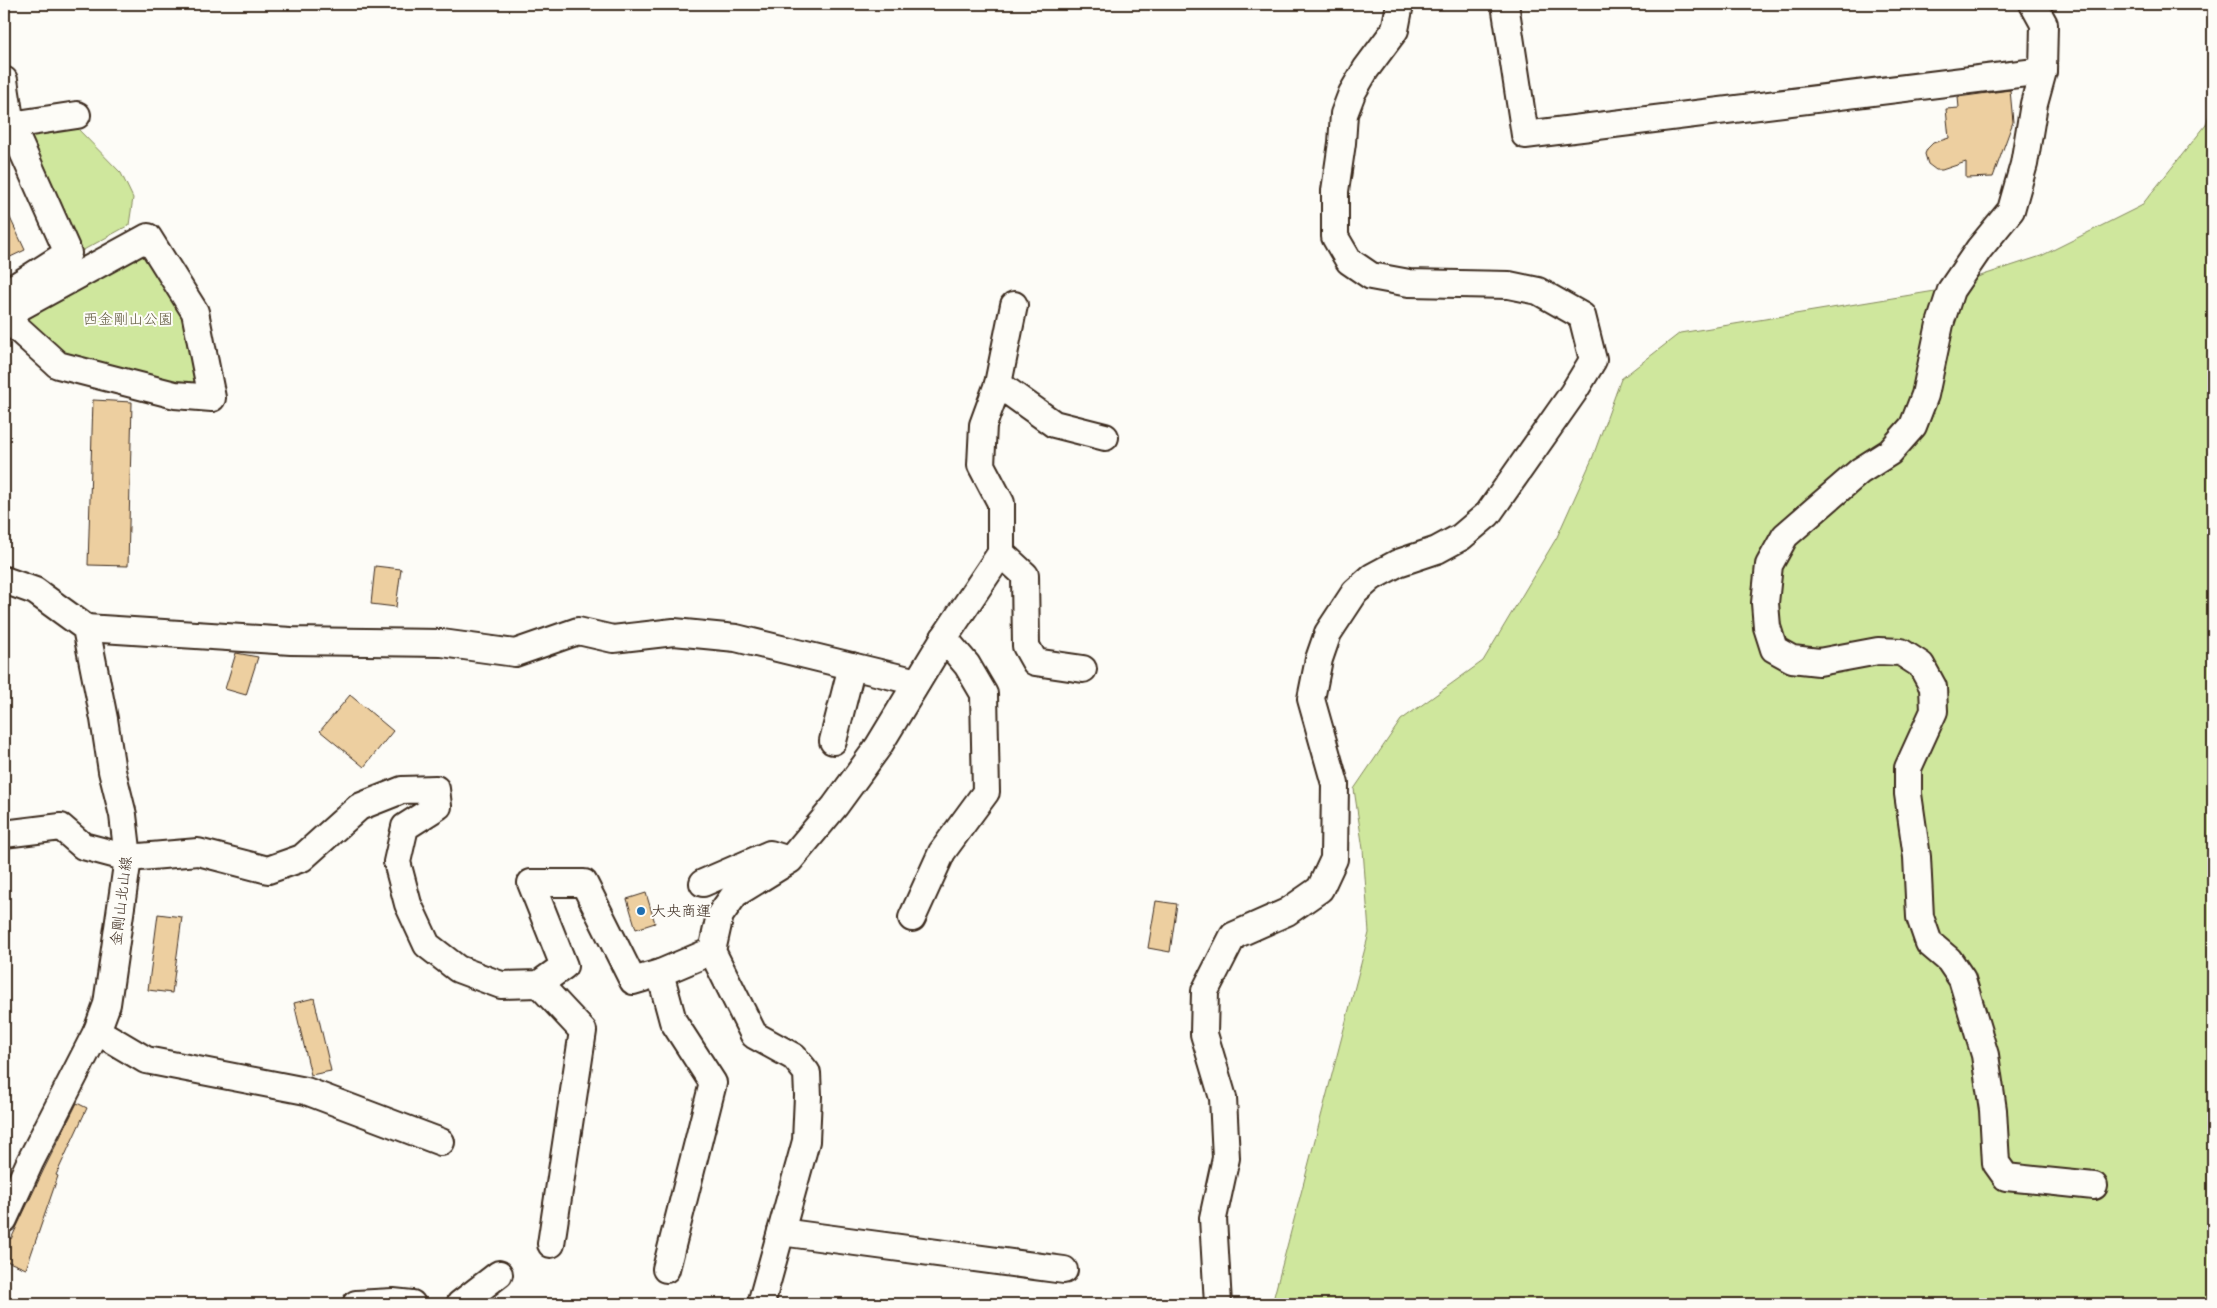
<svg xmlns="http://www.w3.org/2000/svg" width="2217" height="1308" viewBox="0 0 2217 1308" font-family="Itim,'Klee One',sans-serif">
  <rect width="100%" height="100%" fill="#fdfcf7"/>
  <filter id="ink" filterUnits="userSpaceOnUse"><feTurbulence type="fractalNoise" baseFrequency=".02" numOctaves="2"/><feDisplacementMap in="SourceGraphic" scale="10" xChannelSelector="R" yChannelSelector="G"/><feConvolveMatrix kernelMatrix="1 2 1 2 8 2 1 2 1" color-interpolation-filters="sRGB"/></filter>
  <g filter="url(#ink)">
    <!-- green -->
    <g fill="#cfe79d" stroke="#85885e">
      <path d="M2213,100V1304H1272L1369,933L1363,849L1354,789L1401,720L1483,661L1557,537L1592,459L1621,379L1680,333L1935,291L2041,256L2141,206L2206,125Z"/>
      <path d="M76,127L121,173L133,198L129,225L78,253L27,146L36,133Z"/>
      <path d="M145,246L183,311L204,389L58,353L22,323Z"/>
    </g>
    <!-- building -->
    <g fill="#edcfa0" stroke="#3b2a1e">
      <path d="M2010,90L2013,122L1993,177L1966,178V162L1942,170H1936L1928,164L1925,154L1927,149L1933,143L1949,138L1946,109L1959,108L1958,97Z"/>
      <path d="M4,205L25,250L4,260Z"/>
      <path d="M93,400L132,402L128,566L88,565Z"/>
      <path d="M375,566L401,569L396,607L371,604Z"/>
      <path d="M236,653L258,657L246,695L225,689Z"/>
      <path d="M350,695L393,731L364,767L320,731Z"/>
      <path d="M646,893L655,923L636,929L627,899Z"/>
      <path d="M1156,901L1177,904L1170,952L1148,948Z"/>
      <path d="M158,914L182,917L172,993L148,990Z"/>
      <path d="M314,998L331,1071L311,1075L294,1003Z"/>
      <path d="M77,1103L87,1108L56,1175L58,1176L26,1269L4,1260V1248L8,1237L11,1239L44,1169Z"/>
    </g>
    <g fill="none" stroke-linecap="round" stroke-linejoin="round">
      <!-- minor casing -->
      <g stroke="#3b2a1e" stroke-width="30">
        <g id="minor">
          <path d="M1505,4L1525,135L2043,71"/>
          <path d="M2033,4L2044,24L2043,71L2034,104L2024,164L2011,210L1979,249L1951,290L1940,324L1925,395L1913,426L1890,452L1860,471L1785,536L1769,565L1765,603L1767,627L1774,649L1792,659L1819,662L1878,651L1901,652L1921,665L1933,687L1934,711L1908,768V794L1917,857L1920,917L1929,943L1949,960L1962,979L1985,1055L1993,1110L1996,1163L2006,1177L2094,1186"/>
          <path d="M4,80L11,125L68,253L4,294"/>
          <path d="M11,125L77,115"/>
          <path d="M4,306L18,308L148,237L195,312L212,398L175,395L58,365L4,316"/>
          <path d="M998,384L1054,424L1105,437"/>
          <path d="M1001,553L1025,575L1026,646L1035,662L1083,669"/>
          <path d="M4,580L35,591L86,628L104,719L112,771L123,815L128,858L107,1004L97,1031L30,1162L4,1219"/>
          <path d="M86,628L291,641L442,643L515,653L578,631L613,639L674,632L736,638L917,682"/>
          <path d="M833,741L852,666"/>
          <path d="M4,834L61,827L83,846L128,858L198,852L268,870L302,858L359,807L402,790L436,789L438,806L405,827L397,862L408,904L427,945L458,969L501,985L539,984L564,966L531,883H584L633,981L660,973L712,951"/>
          <path d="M703,883L770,854L789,860"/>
          <path d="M912,918L942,852L986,792L984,694L967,665L944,638"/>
          <path d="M660,973L673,1021L713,1083L666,1269"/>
          <path d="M539,984L583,1031L551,1244"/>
          <path d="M97,1031L146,1060L306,1091L441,1142"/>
          <path d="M781,1232L1064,1270"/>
          <path d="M356,1304L393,1302L412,1304"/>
          <path d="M460,1304L499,1274"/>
          <path d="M761,1304L806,1141L808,1096L807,1073L794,1057L754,1035L712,951L720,915L735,894L790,860L835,806L878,747L944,638L1001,553V503L981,465L983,425L998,384L1014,305"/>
          <path d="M1218,1304L1213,1218L1226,1158L1223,1098L1204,1034L1205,991L1233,936L1287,912L1320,889L1334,859L1335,784L1311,699L1319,659L1328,633L1355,592L1372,577L1398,563L1437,550L1461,537L1488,514L1573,393L1593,360L1582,316L1538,291L1509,285L1409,283L1371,276L1349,261L1335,237V191L1342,143L1344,114L1352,93L1366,69L1395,30L1400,4"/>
        </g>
      </g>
      <!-- minor -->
      <use href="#minor" stroke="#fdfcf7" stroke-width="26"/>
    </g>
  </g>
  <!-- markers -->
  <circle fill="#1f6fb2" stroke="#fdfcf7" stroke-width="2" cx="641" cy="911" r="5"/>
  <g text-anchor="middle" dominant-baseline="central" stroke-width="4" stroke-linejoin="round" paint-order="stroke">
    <!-- park labels -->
    <g font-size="15" fill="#60593e" stroke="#fdfcf7">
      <text x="128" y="319">西金剛山公園</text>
    </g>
    <!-- street labels -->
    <g font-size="15" fill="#3b2a1e" stroke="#fdfcf7">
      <text transform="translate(121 901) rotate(-83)">金剛山北山線</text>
    </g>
    <!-- poi labels -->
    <g font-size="15" fill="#3b2a1e" stroke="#fdfcf7" text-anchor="start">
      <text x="651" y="911">大央商運</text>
    </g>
  </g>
  <!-- margin -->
  <rect width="2217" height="1308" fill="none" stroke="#fdfcf7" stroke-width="20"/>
  <rect x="10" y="10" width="2197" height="1288" fill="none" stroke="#3b2a1e" stroke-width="2" filter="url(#ink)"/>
</svg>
